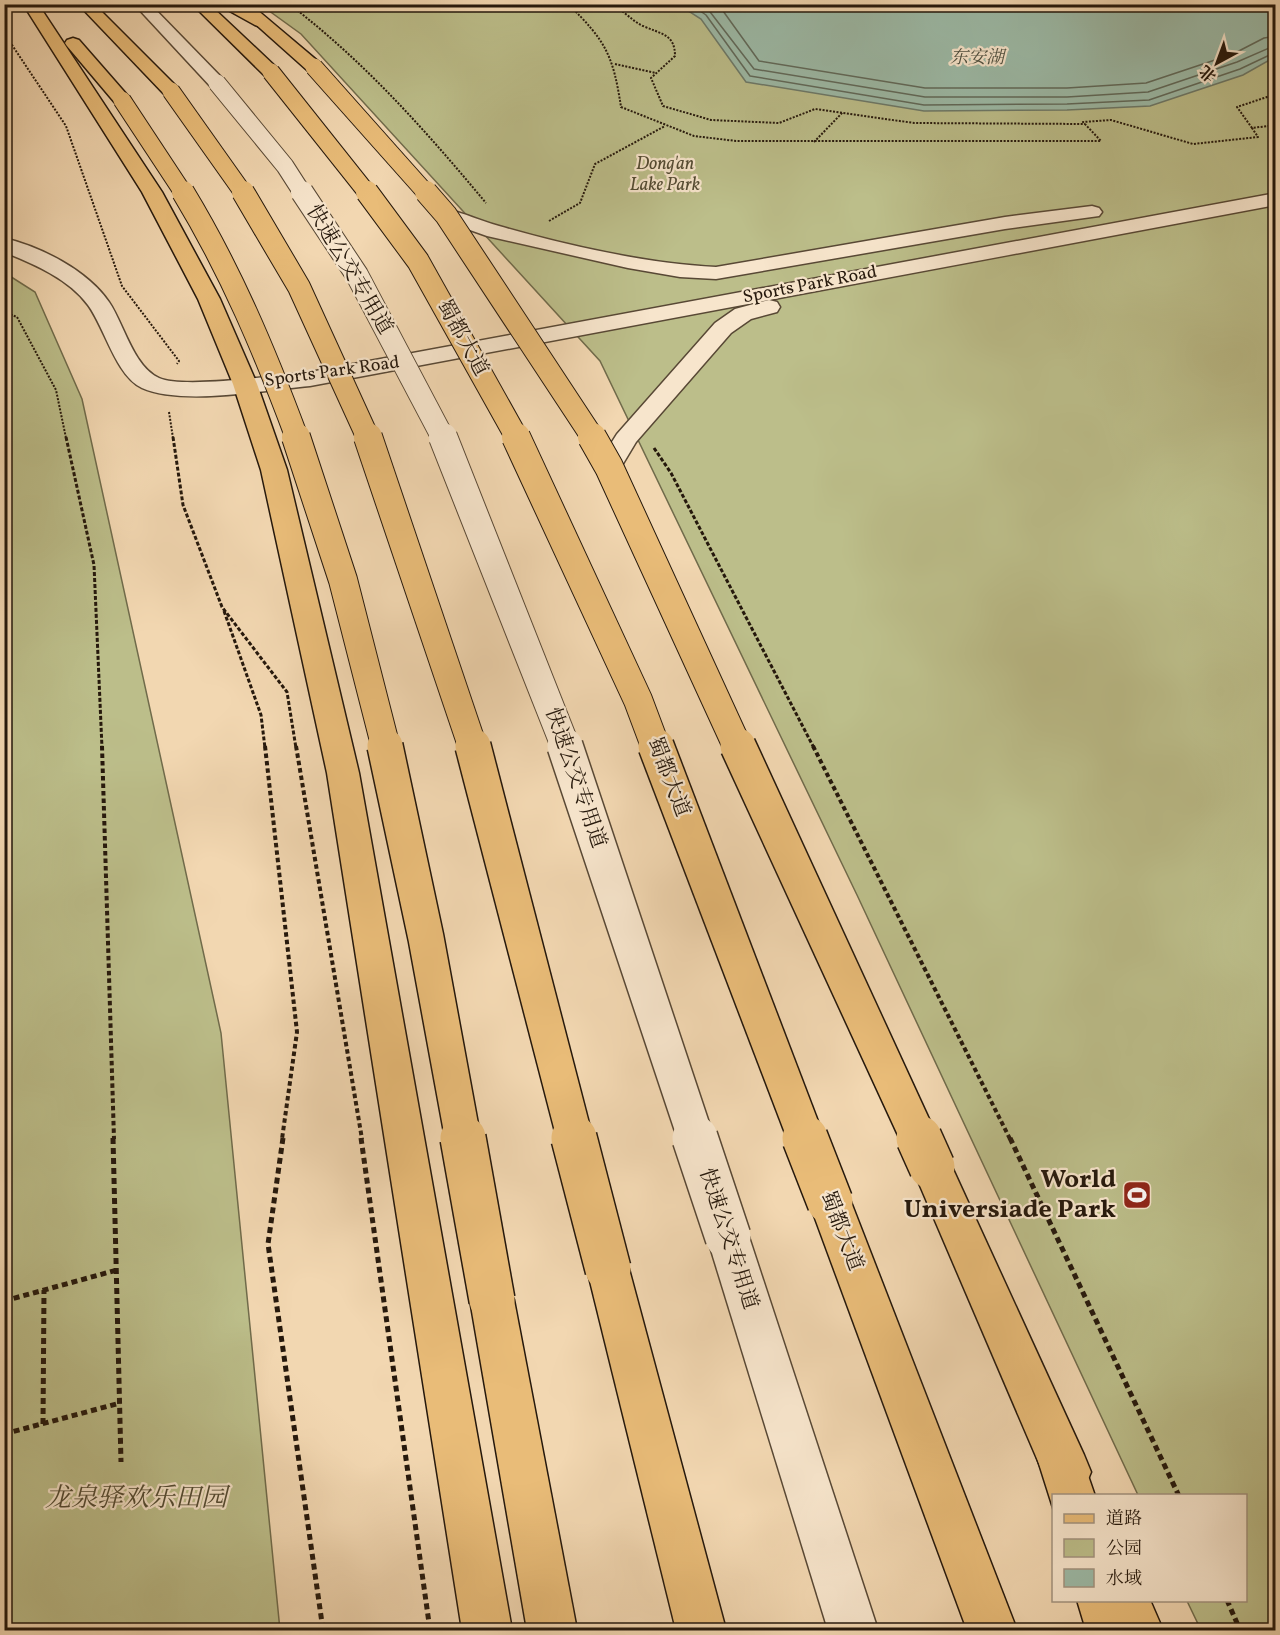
<svg xmlns="http://www.w3.org/2000/svg" width="1280" height="1635" viewBox="0 0 1280 1635" font-family="Vollkorn,'Noto Serif SC',serif">
  <rect width="100%" height="100%" fill="#f2d7b1"/>
  <filter id="stains"><feTurbulence type="fractalNoise" baseFrequency=".00333" numOctaves="4"/><feColorMatrix values="0 0 0 0 .2 0 0 0 0 .09 0 0 0 0 .02 0 0 0 .5 -.17"/></filter>
  <radialGradient id="worn" r=".72"><stop offset=".6" stop-color="#630" stop-opacity="0"/><stop offset="1" stop-color="#630" stop-opacity=".3"/></radialGradient>
  <!-- green -->
  <g fill="#bcbe8a" stroke="#706b4b" stroke-width="1.5">
    <path d="M261,5H1275V1630H1201L1187,1601L1246,1600V1496L1138,1495L857,895L600,361L301,34Z"/>
    <path d="M5,273L35,292L82,399L221,1033L280,1630H5Z"/>
  </g>
  <!-- water -->
  <path fill="#9cbaa7" stroke="#6c7969" stroke-width="1.5" d="M679,5H1275V57L1243,75L1150,106L1067,110L924,111L746,82L701,19Z"/>
  <g fill="none" stroke-linecap="round" stroke-linejoin="round">
    <!-- shore -->
    <g stroke="#60695a" stroke-width="1.5">
      <path d="M690,4L706,15L750,76L924,105L1067,104L1149,100L1240,69L1276,52"/>
      <path d="M704,4L754,69L925,97H1067L1148,92L1237,62L1276,45"/>
      <path d="M718,4L759,61L925,88H1067L1146,83L1233,54L1264,38L1276,36"/>
    </g>
    <!-- minor casing -->
    <g stroke="#584835" stroke-width="3">
      <g id="minor">
        <path d="M134,4H150L223,79L226,83L223,87H211Z"/>
        <path d="M1276,193V205L310,386C266,390 183,406 142,388C116,376 105,328 88,305C69,279 34,264 4,252V238C41,247 87,270 109,302C124,324 133,366 159,378C184,389 279,375 310,372Z"/>
        <path d="M1092,206L1099,208L1102,212L1099,216L1005,229L716,279L680,277L628,268L487,236L439,219L436,215L439,211L446,209C464,213 481,221 499,226C564,245 649,264 716,267L1005,217Z"/>
        <path d="M769,300L777,302L780,307L777,312L751,319L731,333L636,442L618,472L609,475L600,472L596,467L617,434L715,323L735,309Z"/>
        <path d="M728,1217L743,1223L749,1237L878,1630H828L707,1237L713,1223Z"/>
      </g>
    </g>
    <!-- major casing -->
    <g stroke="#25180c" stroke-width="3">
      <g id="major">
        <path d="M23,4H38L162,192L220,299L257,384L287,470L359,773L512,1630H462L327,773L261,470L233,384L198,299L142,192Z"/>
        <path d="M233,4H250L320,63L322,67L320,71H308Z"/>
        <path d="M73,38L79,40L128,96L131,100L128,104H116L67,46L65,43L67,40Z"/>
        <path d="M932,1149L946,1154L1084,1455L1091,1472L1084,1489L1067,1496L1050,1489L912,1167L918,1154Z"/>
        <path d="M492,1279L507,1285L514,1300L577,1630H527L470,1300L477,1285Z"/>
        <path d="M1099,1600H1150L1163,1630H1112Z"/>
      </g>
    </g>
    <!-- highway casing -->
    <g stroke="#25180c" stroke-width="3">
      <g id="highway">
        <path d="M78,4H94L177,87L180,91L177,95H165Z"/>
        <path d="M192,4H209L277,68L280,72L277,76H265Z"/>
        <path d="M217,4H237L269,22L261,27L255,25Z"/>
        <path d="M830,1183L845,1189L851,1202L1017,1630H967L809,1202L815,1189Z"/>
        <path d="M608,1249L623,1255L629,1269L726,1630H676L587,1269L593,1255Z"/>
        <path d="M1058,1428L1074,1435L1095,1496H1054V1511L1035,1451L1042,1435Z"/>
        <path d="M1077,1600H1127L1136,1630H1086Z"/>
      </g>
    </g>
    <!-- path-far3 -->
    <g stroke="#25180c" stroke-width="2" stroke-dasharray="2 1.5" stroke-linecap="butt">
      <path d="M289,4C364,61 426,131 486,203"/>
      <path d="M568,4C606,41 613,55 621,107L694,136L736,141H1101L1083,122L1111,120L1193,144L1258,137L1252,128L1276,125"/>
      <path d="M622,4L623,12C630,17 636,23 643,26C661,34 675,34 675,56L651,78L663,106L711,120L779,123L815,109L914,123L1085,124"/>
      <path d="M4,33L66,126L122,286L179,361L177,364"/>
      <path d="M615,64L656,73"/>
      <path d="M1252,128L1237,107L1276,94"/>
      <path d="M814,142L843,112"/>
      <path d="M549,221L580,203L595,164L665,126"/>
      <path d="M4,312L17,317L56,390L66,438"/>
      <path d="M169,412L173,438"/>
    </g>
    <!-- path-far2 -->
    <g stroke="#25180c" stroke-width="3" stroke-dasharray="4 2" stroke-linecap="butt">
      <path d="M66,437L94,565L102,748"/>
      <path d="M173,437L183,505L222,607L287,692L296,748"/>
      <path d="M654,448L671,473L814,748"/>
      <path d="M224,611L261,715L265,748"/>
    </g>
    <!-- path-far1 -->
    <g stroke="#25180c" stroke-width="4" stroke-dasharray="4.5 3" stroke-linecap="butt">
      <path d="M102,746L114,1139"/>
      <path d="M265,746L297,1032L282,1139"/>
      <path d="M296,746L362,1139"/>
      <path d="M813,746L1010,1139"/>
    </g>
    <!-- path -->
    <g stroke="#25180c" stroke-width="5" stroke-dasharray="6 4" stroke-linecap="butt">
      <path d="M113,1138L121,1462"/>
      <path d="M283,1138L268,1244L323,1630"/>
      <path d="M361,1138L430,1630"/>
      <path d="M1010,1138L1179,1496"/>
      <path d="M4,1301L117,1270"/>
      <path d="M43,1424L44,1290"/>
      <path d="M4,1434L120,1403"/>
      <path d="M1227,1600L1240,1630"/>
    </g>
    <!-- minor -->
    <use href="#minor" fill="#f7e5cc" fill-rule="evenodd"/>
    <!-- major -->
    <use href="#major" fill="#e9bc78" fill-rule="evenodd"/>
    <!-- highway -->
    <use href="#highway" fill="#e9bc78" fill-rule="evenodd"/>
    <!-- minor-bridge-far4 casing -->
    <g stroke="#584835" stroke-width="19" stroke-linecap="butt">
      <path id="minor-bridge-far4" d="M217,83L285,166L303,194"/>
    </g>
    <!-- minor-bridge-far3 casing -->
    <g stroke="#584835" stroke-width="24" stroke-linecap="butt">
      <path id="minor-bridge-far3" d="M302,192L357,275L443,438"/>
    </g>
    <!-- minor-bridge-far2 casing -->
    <g stroke="#584835" stroke-width="30" stroke-linecap="butt">
      <path id="minor-bridge-far2" d="M443,437L566,748"/>
    </g>
    <!-- minor-bridge-far1 casing -->
    <g stroke="#584835" stroke-width="38" stroke-linecap="butt">
      <path id="minor-bridge-far1" d="M565,746L696,1139"/>
    </g>
    <!-- minor-bridge casing -->
    <g stroke="#584835" stroke-width="48" stroke-linecap="butt">
      <path id="minor-bridge" d="M695,1138L728,1237"/>
    </g>
    <!-- major-bridge-far4 casing -->
    <g stroke="#25180c" stroke-width="19" stroke-linecap="butt">
      <g id="major-bridge-far4">
        <path d="M314,67L427,194"/>
        <path d="M122,100L184,194"/>
      </g>
    </g>
    <!-- major-bridge-far3 casing -->
    <g stroke="#25180c" stroke-width="24" stroke-linecap="butt">
      <g id="major-bridge-far3">
        <path d="M183,192C231,271 265,352 297,438"/>
        <path d="M426,192L446,215L593,438"/>
      </g>
    </g>
    <!-- major-bridge-far2 casing -->
    <g stroke="#25180c" stroke-width="30" stroke-linecap="butt">
      <g id="major-bridge-far2">
        <path d="M296,437L343,580L386,748"/>
        <path d="M592,437L609,467L738,748"/>
      </g>
    </g>
    <!-- major-bridge-far1 casing -->
    <g stroke="#25180c" stroke-width="38" stroke-linecap="butt">
      <g id="major-bridge-far1">
        <path d="M385,746L426,938L463,1139"/>
        <path d="M738,746L919,1139"/>
      </g>
    </g>
    <!-- major-bridge casing -->
    <g stroke="#25180c" stroke-width="48" stroke-linecap="butt">
      <g id="major-bridge">
        <path d="M463,1138L492,1300"/>
        <path d="M919,1138L932,1167"/>
      </g>
    </g>
    <!-- highway-bridge-far4 casing -->
    <g stroke="#25180c" stroke-width="19" stroke-linecap="butt">
      <g id="highway-bridge-far4">
        <path d="M271,72L368,194"/>
        <path d="M171,91L244,194"/>
      </g>
    </g>
    <!-- highway-bridge-far3 casing -->
    <g stroke="#25180c" stroke-width="24" stroke-linecap="butt">
      <g id="highway-bridge-far3">
        <path d="M243,192L299,287L368,438"/>
        <path d="M367,192L418,261L517,438"/>
      </g>
    </g>
    <!-- highway-bridge-far2 casing -->
    <g stroke="#25180c" stroke-width="30" stroke-linecap="butt">
      <g id="highway-bridge-far2">
        <path d="M368,437L473,748"/>
        <path d="M516,437L638,700L656,748"/>
      </g>
    </g>
    <!-- highway-bridge-far1 casing -->
    <g stroke="#25180c" stroke-width="38" stroke-linecap="butt">
      <g id="highway-bridge-far1">
        <path d="M473,746L575,1139"/>
        <path d="M656,746L806,1139"/>
      </g>
    </g>
    <!-- highway-bridge casing -->
    <g stroke="#25180c" stroke-width="48" stroke-linecap="butt">
      <g id="highway-bridge">
        <path d="M574,1138L608,1269"/>
        <path d="M805,1138L830,1202"/>
      </g>
    </g>
    <!-- minor-bridge-far4 -->
    <use href="#minor-bridge-far4" stroke="#f7e5cc" stroke-width="17"/>
    <!-- minor-bridge-far3 -->
    <use href="#minor-bridge-far3" stroke="#f7e5cc" stroke-width="22"/>
    <!-- minor-bridge-far2 -->
    <use href="#minor-bridge-far2" stroke="#f7e5cc" stroke-width="28"/>
    <!-- minor-bridge-far1 -->
    <use href="#minor-bridge-far1" stroke="#f7e5cc" stroke-width="35"/>
    <!-- minor-bridge -->
    <use href="#minor-bridge" stroke="#f7e5cc" stroke-width="45"/>
    <!-- major-bridge-far4 -->
    <use href="#major-bridge-far4" stroke="#e9bc78" stroke-width="17"/>
    <!-- major-bridge-far3 -->
    <use href="#major-bridge-far3" stroke="#e9bc78" stroke-width="22"/>
    <!-- major-bridge-far2 -->
    <use href="#major-bridge-far2" stroke="#e9bc78" stroke-width="28"/>
    <!-- major-bridge-far1 -->
    <use href="#major-bridge-far1" stroke="#e9bc78" stroke-width="35"/>
    <!-- major-bridge -->
    <use href="#major-bridge" stroke="#e9bc78" stroke-width="45"/>
    <!-- highway-bridge-far4 -->
    <use href="#highway-bridge-far4" stroke="#e9bc78" stroke-width="17"/>
    <!-- highway-bridge-far3 -->
    <use href="#highway-bridge-far3" stroke="#e9bc78" stroke-width="22"/>
    <!-- highway-bridge-far2 -->
    <use href="#highway-bridge-far2" stroke="#e9bc78" stroke-width="28"/>
    <!-- highway-bridge-far1 -->
    <use href="#highway-bridge-far1" stroke="#e9bc78" stroke-width="35"/>
    <!-- highway-bridge -->
    <use href="#highway-bridge" stroke="#e9bc78" stroke-width="45"/>
  </g>
  <!-- icons -->
  <defs>
    <g id="stadium-square" transform="scale(1.5)"><rect x="-9" y="-9" width="18" height="18" rx="4" fill="#8f2418" stroke="#f7e5cc"/><path d="M0-5a6.5 5 0 1 0 0 10a6.5 5 0 1 0 0-10ZM-3.5-1.8h7v3.6h-7Z" fill="#fff"/></g>
  </defs>
  <g fill-rule="evenodd">
    <use href="#stadium-square" x="1137" y="1195"/>
  </g>
  <g text-anchor="middle" dominant-baseline="central" stroke-width="4.5" stroke-linejoin="round" paint-order="stroke">
    <!-- far-water labels -->
    <g font-size="18" font-style="italic" fill="#4f5142" stroke="#f7e5cc">
      <text x="977" y="58">东安湖</text>
    </g>
    <!-- far-park labels -->
    <g font-size="18" font-style="italic" fill="#524a32" stroke="#f7e5cc">
      <text x="665" y="164">Dong'an<tspan x="665" dy="21">Lake Park</tspan></text>
    </g>
    <!-- far-street labels -->
    <g font-size="18" fill="#25180c" stroke="#f7e5cc">
      <text transform="translate(810 285) rotate(-11)">Sports Park Road</text>
      <text transform="translate(332 372) rotate(-8)">Sports Park Road</text>
    </g>
    <!-- street labels -->
    <g font-size="21" fill="#25180c" stroke="#f7e5cc">
      <text transform="translate(349 270) rotate(59)">快速公交专用道</text>
      <text transform="translate(462 338) rotate(61)">蜀都大道</text>
      <text transform="translate(668 777) rotate(69)">蜀都大道</text>
      <text transform="translate(575 778) rotate(71)">快速公交专用道</text>
      <text transform="translate(841 1231) rotate(69)">蜀都大道</text>
      <text transform="translate(728 1239) rotate(72)">快速公交专用道</text>
    </g>
    <!-- near-poi labels -->
    <g font-size="26" font-weight="bold" fill="#25180c" stroke="#f7e5cc" text-anchor="end">
      <text x="1116" y="1180">World<tspan x="1116" dy="30">Universiade Park</tspan></text>
    </g>
    <!-- near-park labels -->
    <g font-size="26" font-style="italic" fill="#524a32" stroke="#f7e5cc">
      <text x="136" y="1499">龙泉驿欢乐田园</text>
    </g>
  </g>
  <!-- margin -->
  <rect width="1280" height="1635" fill="none" stroke="#f2d7b1" stroke-width="24"/>
  <rect x="6" y="6" width="1268" height="1623" fill="none" stroke="#25180c" stroke-width="3"/>
  <rect x="12" y="12" width="1256" height="1611" fill="none" stroke="#25180c" stroke-width="1.5"/>
  <!-- legend -->
  <rect x="1052" y="1494" width="195" height="108" fill="#f7e5cc" stroke="#a3937f" stroke-width="1.5"/>
  <rect x="1064" y="1514" width="30" height="9" fill="#e9bc78" stroke="#a3937f" stroke-width="1.5"/>
  <text x="1106" y="1524" font-size="18" fill="#25180c">道路</text>
  <rect x="1064" y="1539" width="30" height="18" fill="#bcbe8a" stroke="#a3937f" stroke-width="1.5"/>
  <text x="1106" y="1554" font-size="18" fill="#25180c">公园</text>
  <rect x="1064" y="1569" width="30" height="18" fill="#9cbaa7" stroke="#a3937f" stroke-width="1.5"/>
  <text x="1106" y="1584" font-size="18" fill="#25180c">水域</text>
  <!-- north arrow -->
  <g transform="translate(1217 63) rotate(221)" stroke="#f7e5cc" stroke-width="4.5" paint-order="stroke">
  <path d="M0-4.5L10 22L0 15L-10 22Z" fill="#25180c"/>
  <text y="-9" font-size="16" font-weight="bold" text-anchor="middle" fill="#25180c">北</text>
  </g>
  <rect width="100%" height="100%" filter="url(#stains)"/>
  <rect width="100%" height="100%" fill="url(#worn)"/>
</svg>
